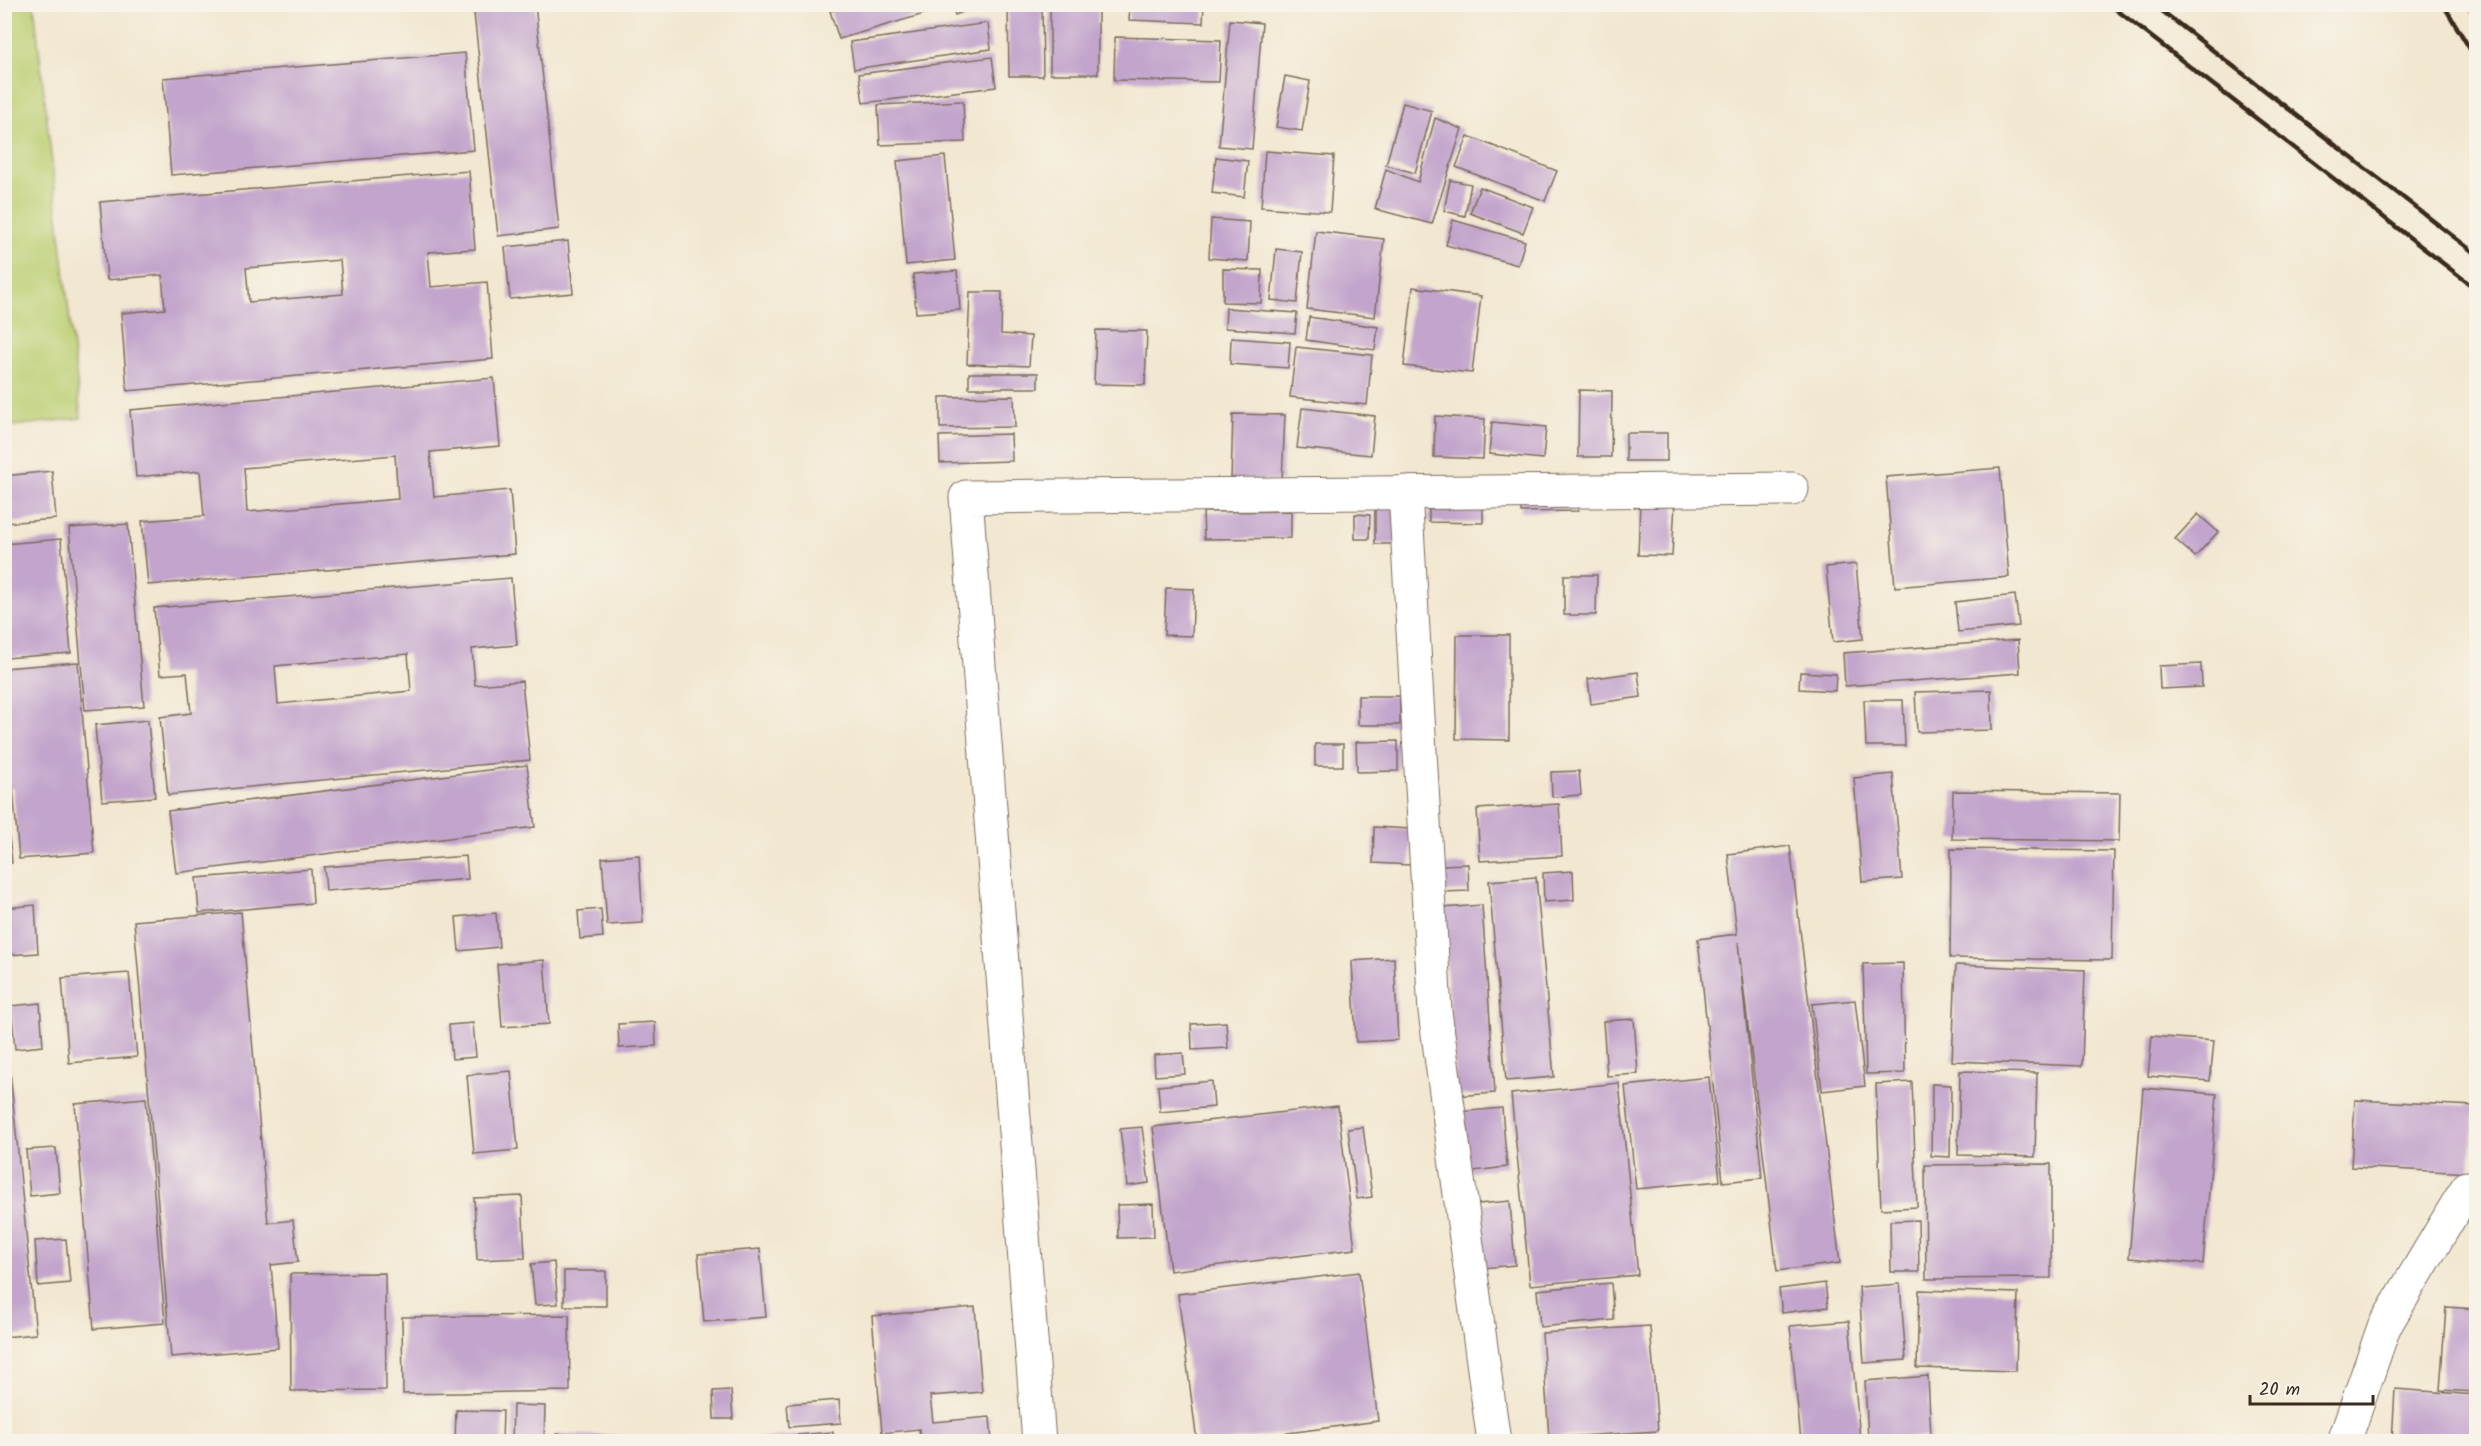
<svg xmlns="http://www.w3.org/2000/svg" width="2481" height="1446" viewBox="0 0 2481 1446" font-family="Kalam,sans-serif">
  <rect width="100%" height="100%" fill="#f7f3e8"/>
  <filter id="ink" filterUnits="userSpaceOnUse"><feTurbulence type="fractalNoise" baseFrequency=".0167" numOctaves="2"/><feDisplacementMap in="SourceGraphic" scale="12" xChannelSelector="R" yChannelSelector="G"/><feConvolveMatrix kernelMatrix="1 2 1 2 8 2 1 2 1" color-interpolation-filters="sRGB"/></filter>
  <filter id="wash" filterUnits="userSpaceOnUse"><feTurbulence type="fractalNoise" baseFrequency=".008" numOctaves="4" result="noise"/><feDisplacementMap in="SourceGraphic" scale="24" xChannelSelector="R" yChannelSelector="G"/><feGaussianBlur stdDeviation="1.35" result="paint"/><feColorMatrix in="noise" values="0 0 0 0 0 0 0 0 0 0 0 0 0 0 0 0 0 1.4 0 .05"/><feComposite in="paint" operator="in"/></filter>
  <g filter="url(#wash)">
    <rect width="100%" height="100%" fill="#f2e7d0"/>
    <!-- green -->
    <path fill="#bccf72" stroke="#7c7c48" stroke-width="1.5" d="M4,5H34L81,418L5,427Z"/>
    <g id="blocks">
      <!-- building -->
      <g fill="#c2a4cc" fill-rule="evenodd">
        <path d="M473,4H535L559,229L498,236Z"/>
        <path d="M853,4H940L941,9L839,39L830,11Z"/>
        <path d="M951,4H982V5L955,15Z"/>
        <path d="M1130,4H1204L1203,23L1129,20Z"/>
        <path d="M1042,5L1043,76H1009L1008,6Z"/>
        <rect x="1050" y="8" width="48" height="66"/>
        <path d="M1230,20L1262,23L1252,149L1219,146Z"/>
        <path d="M988,23L991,49L854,69L850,42Z"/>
        <path d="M1115,37L1221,40L1219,82L1114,80Z"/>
        <path d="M465,53L474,150L171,175L163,78Z"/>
        <path d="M992,57L996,87L863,103L859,74Z"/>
        <path d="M1285,76L1310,81L1302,131L1276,127Z"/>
        <path d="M963,101L965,142L880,145L878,105Z"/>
        <path d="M1403,103L1432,111L1415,173L1386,165Z"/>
        <path d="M1435,118L1462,129L1432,224L1375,209L1386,169L1418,182Z"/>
        <path d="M1468,136L1557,171L1545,201L1456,167Z"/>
        <path d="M1265,151L1334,156L1330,212L1261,207Z"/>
        <path d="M945,156L955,260L906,265L897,161Z"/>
        <path d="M1216,157L1248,161L1244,197L1212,193Z"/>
        <path d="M469,171L475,249L428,252L431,287L487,282L493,359L127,391L121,313L165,309L162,275L107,280L100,202ZM340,260L343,294L249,302L246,268Z"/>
        <path d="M1450,180L1471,184L1465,216L1444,211Z"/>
        <path d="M1480,187L1533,207L1523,233L1470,213Z"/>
        <path d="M1211,219L1250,222L1248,261L1209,258Z"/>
        <path d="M1453,220L1525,241L1518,265L1446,245Z"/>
        <path d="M1316,231L1384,239L1375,317L1307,309Z"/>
        <path d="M568,241L573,293L510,299L505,247Z"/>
        <path d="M1276,249L1302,252L1297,303L1271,300Z"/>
        <path d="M1223,269L1262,270L1261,303L1223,302Z"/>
        <path d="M957,271L960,310L916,313L913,274Z"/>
        <path d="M1413,287L1481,296L1472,373L1404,366Z"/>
        <path d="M970,292H1002L1001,334L1031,336L1029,366L967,364Z"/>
        <path d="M1226,308L1297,313L1295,333L1225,328Z"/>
        <path d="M1309,317L1378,327L1375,350L1306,340Z"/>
        <path d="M1096,330L1147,331L1145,385L1094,384Z"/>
        <path d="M1231,338L1290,342L1288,368L1230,364Z"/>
        <path d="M1296,347L1372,355L1367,405L1290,397Z"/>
        <rect x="969" y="373" width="69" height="15"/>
        <path d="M494,378L500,446L430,452L434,497L510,490L515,554L148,585L142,521L204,516L200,471L136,477L130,410ZM395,455L398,499L247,512L244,468Z"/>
        <path d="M1579,390L1612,391L1611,457H1578Z"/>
        <path d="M1014,396L1015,427L940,428V397Z"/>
        <path d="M1302,408L1375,416L1371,455L1297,448Z"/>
        <path d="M1233,414L1285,415L1282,481L1231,480Z"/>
        <path d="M1435,416L1485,419L1483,459L1434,457Z"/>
        <path d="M1492,422L1546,427L1543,459L1489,454Z"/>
        <rect x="1626" y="433" width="41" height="28"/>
        <path d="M1011,434L1012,461L940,463L939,436Z"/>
        <path d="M2000,468L2009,577L1895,587L1886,477Z"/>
        <path d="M52,471L56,519L4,523V476Z"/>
        <path d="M1429,496L1483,497V523L1429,522Z"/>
        <path d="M1521,497H1578V511L1521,512Z"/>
        <rect x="1375" y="501" width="23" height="43"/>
        <path d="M1640,501L1675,503L1672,556L1638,555Z"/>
        <path d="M1291,511V538L1204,539L1203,512Z"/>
        <path d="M1355,514L1370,515L1369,539H1355Z"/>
        <path d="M2198,514L2218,532L2195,557L2175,539Z"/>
        <path d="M128,524L144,706L85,710L69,528Z"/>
        <path d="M61,539L71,653L6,658L4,544Z"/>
        <path d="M1856,564L1863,639L1833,642L1826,567Z"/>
        <path d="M1564,575H1597L1596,615H1564Z"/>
        <path d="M511,578L517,645L472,649L475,685L522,681L530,760L168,795L160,717L191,713L187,673L160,675L154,608ZM408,654L411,691L278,704L275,666Z"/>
        <path d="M1166,588L1194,589L1192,636L1164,635Z"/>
        <path d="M2015,595L2019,626L1958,632L1955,602Z"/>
        <path d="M1457,635H1509V740L1456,739Z"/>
        <path d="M2018,640L2020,673L1845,686L1843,653Z"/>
        <path d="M78,662L94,853L19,859L13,788L4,789V738H9L4,668Z"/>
        <path d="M2201,664L2202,687L2160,689L2159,666Z"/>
        <path d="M1638,672L1641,697L1591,704L1588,679Z"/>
        <path d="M1800,672L1836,674L1835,691L1799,689Z"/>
        <path d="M1991,690L1992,730L1917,732L1915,692Z"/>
        <rect x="1358" y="696" width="42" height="29"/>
        <path d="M1864,700H1903L1905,746H1866Z"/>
        <path d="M148,720L155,797L102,801L95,725Z"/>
        <path d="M1398,741V771L1357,772L1356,742Z"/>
        <rect x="1315" y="744" width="28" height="22"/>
        <path d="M527,765L535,827L176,873L168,811Z"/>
        <path d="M1579,771L1581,795L1552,797L1551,772Z"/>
        <path d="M1893,774L1902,879L1862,882L1854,778Z"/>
        <path d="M1953,791L2120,793L2119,841L1952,839Z"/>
        <path d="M4,794L12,863H4Z"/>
        <path d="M1559,804L1562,856L1480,861L1477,809Z"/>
        <path d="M1374,827L1411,829L1410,865L1373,863Z"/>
        <path d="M1790,846L1840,1263L1777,1271L1738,942L1762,1178L1723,1182L1698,939L1737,934L1728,854Z"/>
        <path d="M1951,849L2114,851L2112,960L1950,958Z"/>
        <path d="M639,855L643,923L607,925L602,858Z"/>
        <path d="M466,856L468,879L326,891L324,867Z"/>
        <path d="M1468,864L1469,891L1442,892L1441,865Z"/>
        <path d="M311,869L313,903L199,913L196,878Z"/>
        <path d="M1573,871L1574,900L1544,902L1543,873Z"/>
        <path d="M1536,877L1554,1077L1506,1081L1489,881Z"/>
        <path d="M35,905L38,953L9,955L5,908Z"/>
        <path d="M1482,905L1495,1093L1456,1096L1442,908Z"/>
        <path d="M601,909L603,937L580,939L578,911Z"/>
        <path d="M241,912L268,1223L293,1220L298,1262L271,1265L278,1348L171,1357L134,921Z"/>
        <path d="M496,913L499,947L459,951L456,917Z"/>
        <path d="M1394,958L1398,1040L1356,1042L1352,961Z"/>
        <path d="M544,960L549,1024L502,1027L497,964Z"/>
        <path d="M1903,963L1905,1073L1866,1074L1863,964Z"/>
        <path d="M1956,965L2085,970L2082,1066L1952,1061Z"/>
        <path d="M129,973L137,1057L69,1063L62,978Z"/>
        <path d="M1855,1000L1865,1086L1822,1091L1812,1004Z"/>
        <path d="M40,1003L43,1046L15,1049L11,1006Z"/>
        <path d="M4,1011L36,1334L4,1337Z"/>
        <path d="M1634,1019L1638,1074L1607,1076L1603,1021Z"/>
        <path d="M655,1022L656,1046L619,1048L618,1024Z"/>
        <path d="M1226,1022L1228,1048L1192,1050L1191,1024Z"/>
        <path d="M473,1023L476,1057L452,1059L449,1025Z"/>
        <path d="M2152,1036L2214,1041L2210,1081L2148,1076Z"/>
        <path d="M1183,1053L1185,1074L1155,1076L1154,1055Z"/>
        <path d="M511,1071L518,1150L474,1154L467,1075Z"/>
        <path d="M1960,1071L2037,1073L2035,1157L1958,1155Z"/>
        <path d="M1709,1077L1720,1181L1636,1189L1625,1086Z"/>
        <path d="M1212,1081L1214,1107L1160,1112L1158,1086Z"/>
        <path d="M1912,1082L1917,1207L1881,1209L1876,1084Z"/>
        <path d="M1619,1083L1638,1275L1530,1285L1511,1094Z"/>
        <path d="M1932,1084L1951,1085L1950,1157L1931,1156Z"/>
        <path d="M2143,1088L2217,1094L2203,1264L2129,1258Z"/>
        <path d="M146,1098L165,1323L94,1329L75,1104Z"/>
        <path d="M2355,1100L2474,1106L2470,1173L2351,1167Z"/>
        <path d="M1338,1106L1355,1249L1170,1271L1153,1127Z"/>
        <path d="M1502,1108L1507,1167L1465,1172L1459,1112Z"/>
        <path d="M1142,1127L1149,1183L1127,1186L1120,1129Z"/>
        <path d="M1363,1127L1372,1197L1357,1199L1348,1129Z"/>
        <path d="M56,1148L60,1193L30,1196L26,1150Z"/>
        <path d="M2051,1164V1278L1926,1279L1925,1165Z"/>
        <path d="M522,1196L525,1258L477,1260L474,1198Z"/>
        <path d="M1510,1201L1515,1265L1483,1268L1478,1204Z"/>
        <path d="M1153,1204L1154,1237L1118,1238L1117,1205Z"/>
        <path d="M1918,1220L1919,1272H1891L1890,1221Z"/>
        <path d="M66,1239L70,1283L38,1286L35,1241Z"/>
        <path d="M760,1249L766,1317L704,1322L698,1254Z"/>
        <path d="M554,1262L558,1304L535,1305L531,1264Z"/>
        <rect x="564" y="1271" width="42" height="35"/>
        <path d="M1359,1272L1378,1421L1220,1442H1197L1178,1294Z"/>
        <path d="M385,1273L386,1390L291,1391L290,1274Z"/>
        <path d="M1611,1283L1614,1320L1540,1327L1537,1290Z"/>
        <path d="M1825,1283L1828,1307L1782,1313L1779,1289Z"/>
        <path d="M1900,1284L1906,1360L1864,1363L1859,1287Z"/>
        <path d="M1919,1290L2018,1293L2016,1371L1917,1368Z"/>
        <path d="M975,1307L982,1392L930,1396L933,1422L990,1417L992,1442H921L919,1429L882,1433L872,1316Z"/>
        <path d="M2446,1307L2476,1309V1392L2440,1390Z"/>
        <path d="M569,1315L570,1391L403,1394L402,1317Z"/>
        <path d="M1849,1321L1860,1439L1801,1442L1790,1326Z"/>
        <path d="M1650,1326L1658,1431L1549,1438L1542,1333Z"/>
        <path d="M1928,1376L1931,1437L1868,1440L1865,1381Z"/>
        <path d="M2395,1389L2476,1395V1442H2392Z"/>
        <path d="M731,1390L733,1419H714L713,1391Z"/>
        <path d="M839,1400L841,1423L789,1427L787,1404Z"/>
        <path d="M513,1405L545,1406L544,1442H512Z"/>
        <path d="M456,1410L503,1411L502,1442H455Z"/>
        <path d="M833,1432L834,1442H735V1440Z"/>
        <path d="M556,1434L625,1436V1442H556Z"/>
      </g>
    </g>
  </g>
  <g filter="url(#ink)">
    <use href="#blocks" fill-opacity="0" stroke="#7b6c5c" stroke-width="1.5"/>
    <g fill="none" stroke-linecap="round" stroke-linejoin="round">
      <!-- minor casing -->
      <g stroke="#7b6c5c" stroke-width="35">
        <g id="minor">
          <path d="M1405,492L1435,1012L1494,1442"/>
          <path d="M1039,1442L966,497L1792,489"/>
          <path d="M2344,1442L2384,1327L2467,1188"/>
        </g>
      </g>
      <!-- minor -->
      <use href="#minor" stroke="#fff" stroke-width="33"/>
      <!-- rail -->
      <g stroke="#3b2a1e" stroke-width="4.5">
        <path d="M2109,4L2476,289"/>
        <path d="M2153,4L2476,254"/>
        <path d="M2443,4L2476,59"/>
        <path d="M2468,4L2476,19"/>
      </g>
    </g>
  </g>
  <!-- margin -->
  <rect width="2481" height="1446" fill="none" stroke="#f7f3e8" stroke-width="24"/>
  <!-- scale -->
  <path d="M2250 1395v9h123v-9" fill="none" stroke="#3b2a1e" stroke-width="3"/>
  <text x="2259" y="1395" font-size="18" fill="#3b2a1e" stroke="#f7f3e8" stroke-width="4.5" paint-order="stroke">20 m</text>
</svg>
